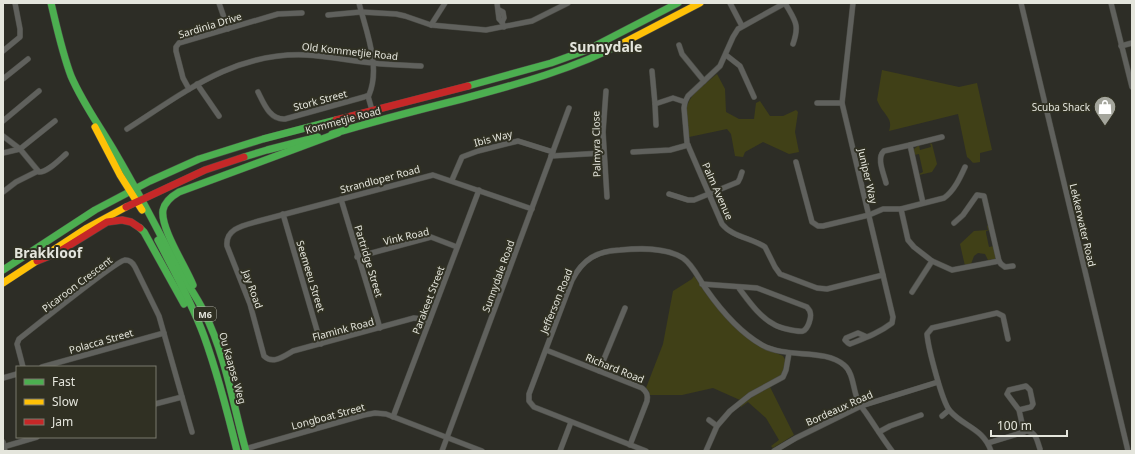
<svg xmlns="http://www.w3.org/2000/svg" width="1135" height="454" viewBox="0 0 1135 454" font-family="'Noto Sans',sans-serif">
  <rect width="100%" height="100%" fill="#2d2d26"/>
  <!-- green -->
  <g fill="#404017">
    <path d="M882,70L959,87L977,83L992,150L980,153V162C970,164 974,162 967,157L958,114L889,131C892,122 889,119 884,112C881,109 879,104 877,100Z"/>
    <path d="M717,74L725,89L726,112L739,119H754L756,103L760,101L770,116H783L796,110L798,112L795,132L799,152L789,154L763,142L745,152L743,157L735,156L731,134L727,129L689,137C688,128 684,115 687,106C692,91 707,83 717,74Z"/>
    <path d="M930,143L932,144L937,164L932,172L919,175V174L923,172L919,154L914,155V149L919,145L920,150L931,147Z"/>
    <path d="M989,225L990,230L986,231V233L989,247L994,246L996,256L995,259L988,260L985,254L978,253L974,256L971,264L965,266L960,244L974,231L988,230L987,226Z"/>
    <path d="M694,276L712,301L760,346L783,356L786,361L781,376L740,400L713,388L682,395H650L649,391L646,388L663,344L673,291L692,279Z"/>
    <path d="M770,387L794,435L773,448L771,446L779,440L766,418L748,402L741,407L740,406L755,394Z"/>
  </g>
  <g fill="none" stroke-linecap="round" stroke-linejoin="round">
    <!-- street casing -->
    <g stroke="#494a44" stroke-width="6">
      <g id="street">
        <path d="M219,3L228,29"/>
        <path d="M497,3L499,19L502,22L504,27"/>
        <path d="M730,3L742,26"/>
        <path d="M785,3L738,29L733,37L720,66L688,96L685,102L684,108L687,143L722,224C732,237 752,238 765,247L775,267L780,274L817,288L827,289L883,275"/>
        <path d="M785,3C795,21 800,24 793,44"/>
        <path d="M853,3L842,103L893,317L892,323C879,333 865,338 850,344L848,343L845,340L846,338L858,333L867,337"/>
        <path d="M1021,3L1128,451"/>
        <path d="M1111,3L1132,87"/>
        <path d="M499,10L503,12L504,18L502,22"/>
        <path d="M328,15L361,12L396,14L405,16L431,25L486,30L532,21L568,3"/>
        <path d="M431,25L445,3"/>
        <path d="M679,45L682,54L704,81"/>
        <path d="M1121,46L1132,43"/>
        <path d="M3,51L20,37V29L15,3"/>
        <path d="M726,55L740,66L754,97"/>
        <path d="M652,71L655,104"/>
        <path d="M3,79L28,59"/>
        <path d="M197,84L219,116"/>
        <path d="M189,89L183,78L176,51V47L179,43L278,14L302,13"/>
        <path d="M606,91L603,132L607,197"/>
        <path d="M258,92C264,104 270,120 285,119L364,97L369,95C381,67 366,31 359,3"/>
        <path d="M368,96L375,121"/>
        <path d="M817,103H842"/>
        <path d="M3,121L39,91"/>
        <path d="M656,125L655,104L673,98L685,102"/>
        <path d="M127,129C185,92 234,52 306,55C329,56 351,61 373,63C389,65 405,65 421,66"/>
        <path d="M3,136L20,149L39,172C48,172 59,160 66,154"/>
        <path d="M633,152L670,150L688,145"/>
        <path d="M3,153L20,149L55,121"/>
        <path d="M551,156L603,153"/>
        <path d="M796,162L812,222L818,226H823L869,215L883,209H901L944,198C954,191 960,178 965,167"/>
        <path d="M452,180L462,157L478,151L518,141L553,152"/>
        <path d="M886,183C884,174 876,158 884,151L910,145"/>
        <path d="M3,192L16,182L38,171"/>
        <path d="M669,194L688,200H694L738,182L740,178L742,172"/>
        <path d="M341,199L380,328"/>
        <path d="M923,203L910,145L942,137"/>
        <path d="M901,209L908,240L914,247L932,261L952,270L999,261L984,196L977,195L963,215L954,223"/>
        <path d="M283,214L321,344"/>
        <path d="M357,257L431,237L457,247"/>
        <path d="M999,261L1001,264L1005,267L1013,266"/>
        <path d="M702,284L757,288L807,307C808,309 810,310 810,312C812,317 808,329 803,331C797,332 780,328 775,325C759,317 748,300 738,287"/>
        <path d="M912,292L932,261"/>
        <path d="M429,322L422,319L414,318L293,351C284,356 273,365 264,356L250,304L227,246C225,228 245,225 259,221L433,175L532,209"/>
        <path d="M546,350L642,388C647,392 648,395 647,401L630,445"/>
        <path d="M23,367L17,344L19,339C33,328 116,261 125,260C130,260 133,263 135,267L159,316L192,432"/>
        <path d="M42,367L164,333"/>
        <path d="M599,371L625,308"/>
        <path d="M3,378L17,374"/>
        <path d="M155,404L182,397"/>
        <path d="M1019,410L1031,407L1033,404L1030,390L1026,386L1009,390L1007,394L1019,410L1024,432"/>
        <path d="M942,416L949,410"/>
        <path d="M393,417L479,190"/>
        <path d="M709,420L717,426"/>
        <path d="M879,432L890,426L921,415"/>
        <path d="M3,442L5,451"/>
        <path d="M988,443L1027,431C1037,433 1037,441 1040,449"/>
        <path d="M3,447L37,437"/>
        <path d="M245,449L364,415L375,413L386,414L482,451"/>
        <path d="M442,451L569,108"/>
        <path d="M560,451L571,422"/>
        <path d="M646,451L534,407L529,401V394L572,280C583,259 597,251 620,250C640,248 665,247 683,258C693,265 699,279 706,289C720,309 741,333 762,345C787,359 824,348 844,365C853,372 853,388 857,398C859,404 863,409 866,413C875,426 883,439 892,451"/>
        <path d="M706,451L717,426L730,411L750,395L783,377L786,370L789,353"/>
        <path d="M774,451L796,438L861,406L938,382"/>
        <path d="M991,451C983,428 964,427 950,411C942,402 928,347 927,334L932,328L997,313L1003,316L1008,339"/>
      </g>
    </g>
    <!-- fast casing -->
    <g stroke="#494a44" stroke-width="8">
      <g id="fast">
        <path d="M51,3C57,28 62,52 71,76C83,104 101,128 116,154C137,190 156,226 175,263C184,280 196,295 204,312C226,356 233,405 246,451"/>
        <path d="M468,86L551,63L587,50L678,3"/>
        <path d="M332,134C375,121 418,110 462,99C518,84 574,69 625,42"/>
        <path d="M244,157L267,150L318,137"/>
        <path d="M140,228L144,232L184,304"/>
        <path d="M158,240C174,271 192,303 204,336C217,372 228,414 237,451"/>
        <path d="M3,270L95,210L150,181L199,159L263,139L336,120"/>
        <path d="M193,285C186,267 160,228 163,210C165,201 172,196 179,192L338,133"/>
      </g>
    </g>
    <!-- slow casing -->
    <g stroke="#494a44" stroke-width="8">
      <g id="slow">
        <path d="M625,42L700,3"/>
        <path d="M95,127L120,175L142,210"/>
        <path d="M3,283L87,228L126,207"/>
      </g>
    </g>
    <!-- jam casing -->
    <g stroke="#494a44" stroke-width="8">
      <g id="jam">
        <path d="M336,120L468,86"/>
        <path d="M126,207L205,170L244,157"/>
        <path d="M37,261L57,253L107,222L122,220L131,222L140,228"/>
      </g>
    </g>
    <!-- street -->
    <use href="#street" stroke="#60615d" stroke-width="5"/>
    <!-- fast -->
    <use href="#fast" stroke="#4caf50" stroke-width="7"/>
    <!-- slow -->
    <use href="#slow" stroke="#ffc107" stroke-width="7"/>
    <!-- jam -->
    <use href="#jam" stroke="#c62828" stroke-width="7"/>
  </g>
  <!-- icons -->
  <defs>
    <g id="shop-pin" transform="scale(1.15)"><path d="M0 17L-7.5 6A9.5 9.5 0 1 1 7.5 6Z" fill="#a4a59c" stroke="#303023"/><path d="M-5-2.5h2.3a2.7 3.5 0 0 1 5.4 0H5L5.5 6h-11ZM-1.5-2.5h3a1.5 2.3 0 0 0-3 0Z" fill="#fff"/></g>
  </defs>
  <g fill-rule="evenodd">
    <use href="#shop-pin" x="1105" y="107"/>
  </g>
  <g text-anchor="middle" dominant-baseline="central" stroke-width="4" stroke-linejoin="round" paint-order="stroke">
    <!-- shield labels -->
    <rect fill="#303023" stroke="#aeafa4" stroke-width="1" x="194" y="307" width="22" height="14" rx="3"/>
    <g font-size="9" font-weight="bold" fill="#e4e5dc">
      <text x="205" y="314">M6</text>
    </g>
    <!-- street labels -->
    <g font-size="10" fill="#e4e5dc" stroke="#303023">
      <text transform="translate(210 25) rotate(-17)">Sardinia Drive</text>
      <text transform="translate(350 51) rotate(6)">Old Kommetjie Road</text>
      <text transform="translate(320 100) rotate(-15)">Stork Street</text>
      <text transform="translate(343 120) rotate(-15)">Kommetjie Road</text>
      <text transform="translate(493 138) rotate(-14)">Ibis Way</text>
      <text transform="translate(596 144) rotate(-91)">Palmyra Close</text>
      <text transform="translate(868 176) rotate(77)">Juniper Way</text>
      <text transform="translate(380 179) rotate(-15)">Strandloper Road</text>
      <text transform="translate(718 191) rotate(66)">Palm Avenue</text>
      <text transform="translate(1083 225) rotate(77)">Lekkerwater Road</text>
      <text transform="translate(406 236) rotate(-13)">Vink Road</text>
      <text transform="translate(369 261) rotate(73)">Partridge Street</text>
      <text transform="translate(311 276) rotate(73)">Seemeeu Street</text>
      <text transform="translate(498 276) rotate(-70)">Sunnydale Road</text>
      <text transform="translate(77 284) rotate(-37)">Picaroon Crescent</text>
      <text transform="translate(253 289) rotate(70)">Jay Road</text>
      <text transform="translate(428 300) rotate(-69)">Parakeet Street</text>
      <text transform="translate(556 301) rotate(-68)">Jefferson Road</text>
      <text transform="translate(343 329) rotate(-15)">Flamink Road</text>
      <text transform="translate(101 341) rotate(-16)">Polacca Street</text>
      <text transform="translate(233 368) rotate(74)">Ou Kaapse Weg</text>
      <text transform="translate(615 368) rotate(22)">Richard Road</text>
      <text transform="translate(839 408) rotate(-24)">Bordeaux Road</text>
      <text transform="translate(328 416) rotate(-15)">Longboat Street</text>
    </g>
    <!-- poi labels -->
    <g font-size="10" fill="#e4e5dc" stroke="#303023" text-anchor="end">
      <text x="1090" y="107">Scuba Shack</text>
    </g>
    <!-- district labels -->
    <g font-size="14" font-weight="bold" fill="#e4e5dc" stroke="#303023">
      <text x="606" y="46">Sunnydale</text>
      <text x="48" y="252">Brakkloof</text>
    </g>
  </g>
  <!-- border -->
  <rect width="1135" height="454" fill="none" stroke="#e4e5dc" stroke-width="8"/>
  <!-- legend -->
  <rect x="16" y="366" width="140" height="72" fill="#303023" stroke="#78786d"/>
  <rect x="24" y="379" width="20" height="6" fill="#4caf50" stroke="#78786d"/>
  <text x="52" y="386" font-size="12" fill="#e4e5dc">Fast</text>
  <rect x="24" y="399" width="20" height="6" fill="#ffc107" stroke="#78786d"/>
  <text x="52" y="406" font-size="12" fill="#e4e5dc">Slow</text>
  <rect x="24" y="419" width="20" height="6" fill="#c62828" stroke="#78786d"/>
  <text x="52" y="426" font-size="12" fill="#e4e5dc">Jam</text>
  <!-- scale -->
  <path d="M991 430v6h76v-6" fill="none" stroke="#e4e5dc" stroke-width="2"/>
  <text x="997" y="430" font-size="12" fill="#e4e5dc" stroke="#303023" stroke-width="3" paint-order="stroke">100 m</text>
</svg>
